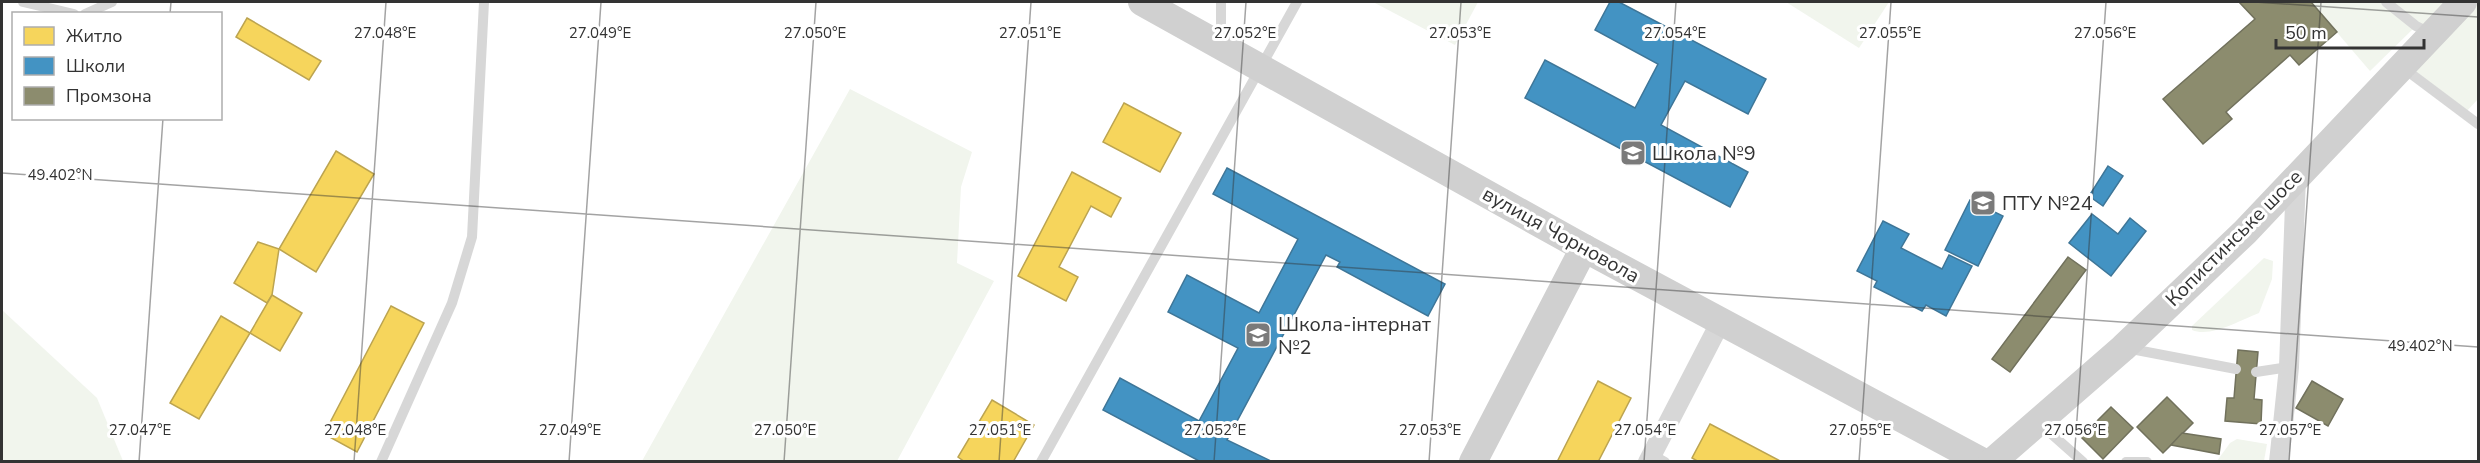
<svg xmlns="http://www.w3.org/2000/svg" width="2480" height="463" viewBox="0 0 2480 463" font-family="'Nunito Sans',sans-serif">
  <rect width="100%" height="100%" fill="#fff"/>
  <!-- green -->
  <g fill="#f1f5ed">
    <path d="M1373,2H1478L1455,45Z"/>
    <path d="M1786,2H1889L1859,48Z"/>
    <path d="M2311,2H2478V99L2465,113L2402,67L2432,35L2416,26L2370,71Z"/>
    <path d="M850,89L972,152L961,187L957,263L994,281L897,461H642Z"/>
    <path d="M2264,258L2273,261L2272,279L2259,313C2240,320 2211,338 2192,330V326Z"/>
    <path d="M2,310L97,398L123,461H2Z"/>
    <path d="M2237,439L2267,444L2264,461H2217L2230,443Z"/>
  </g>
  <!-- homes -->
  <g fill="#f6d55c" stroke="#bca450" stroke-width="1.5">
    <path d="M247,18L321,61L309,80L236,37Z"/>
    <path d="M1124,103L1181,133L1160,172L1103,142Z"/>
    <path d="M336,151L374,174L316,272L279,249Z"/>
    <path d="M1072,172L1121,198L1111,217L1091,206L1059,267L1078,277L1066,301L1018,276Z"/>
    <path d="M258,242L279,249L272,295L267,303L234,283Z"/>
    <path d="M272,295L302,313L280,351L250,333Z"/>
    <path d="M391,306L424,323L357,452L324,434Z"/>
    <path d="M221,316L250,333L199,419L170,403Z"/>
    <path d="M1598,381L1631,398L1598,462H1557Z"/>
    <path d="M992,400L1034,425L1013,462H965L958,457Z"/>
    <path d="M1710,424L1782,462H1699L1692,458Z"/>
  </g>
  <!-- schools -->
  <g fill="#4393c3" stroke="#3e7698" stroke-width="1.5">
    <path d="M1610,2H1619L1766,79L1748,114L1685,81L1661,125L1748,172L1730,207L1525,98L1545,60L1635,108L1658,64L1595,30Z"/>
    <path d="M2108,166L2123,176L2103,206L2089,196Z"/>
    <path d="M1227,168L1445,284L1428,316L1337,267L1340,262L1326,255L1227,440L1273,462H1201L1103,410L1120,378L1199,421L1238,348L1168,312L1187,275L1259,313L1298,239L1213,194Z"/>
    <path d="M1970,200L2003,216L1978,266L1945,250Z"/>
    <path d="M2092,214L2118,234L2130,218L2146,231L2111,276L2069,243Z"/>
    <path d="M1883,221L1909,234L1901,248L1942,269L1949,255L1972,266L1946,316L1926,305L1922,311L1874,287L1877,281L1857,271Z"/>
  </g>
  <!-- industry -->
  <g fill="#8c8c6e" stroke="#71715c" stroke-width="1.5">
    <path d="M2239,2H2311L2337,32L2299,65L2290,55L2226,112L2232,119L2203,144L2163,99L2255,19Z"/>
    <path d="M2068,257L2086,270L2010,372L1992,359Z"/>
    <path d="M2238,350L2258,352L2254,399L2262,400L2261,424L2225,421L2227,398H2234Z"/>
    <path d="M2312,381L2343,399L2328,426L2296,408Z"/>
    <path d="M2167,397L2193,423L2163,453L2137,427Z"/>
    <path d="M2111,407L2133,428L2103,459L2081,437Z"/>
    <path d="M2182,433L2221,439L2219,454L2171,445Z"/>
  </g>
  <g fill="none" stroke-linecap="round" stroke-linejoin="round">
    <!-- lane -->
    <g stroke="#d7d7d7" stroke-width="10">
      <path d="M23,2L74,14"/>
      <path d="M1221,2V42"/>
      <path d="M2386,2L2416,26L2432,34"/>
      <path d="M85,14L112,2"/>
      <path d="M2402,67L2478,124"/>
      <path d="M2126,348L2236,369"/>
      <path d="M2256,372L2289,367"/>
      <path d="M2038,422L2083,462"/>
      <path d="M1651,454L1665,462"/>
      <path d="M381,462L452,303L472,237L484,2"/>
      <path d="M1041,462L1297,2"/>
      <path d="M2126,462H2147"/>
    </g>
    <!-- street -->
    <g stroke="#d7d7d7" stroke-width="20">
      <path d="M1648,462L1721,321"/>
      <path d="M2279,462L2289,367L2296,177"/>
    </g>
    <!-- secondary -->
    <g stroke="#d0d0d0" stroke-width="28">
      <path d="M1142,2L1584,248L1983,462"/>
      <path d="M1473,462L1584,248"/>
      <path d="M1992,462L2123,348L2245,232L2463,2"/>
    </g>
  </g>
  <!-- ticks -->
  <path fill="none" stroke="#333" stroke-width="1.5" stroke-opacity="0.45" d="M2255,2L2478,17M170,14L171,2M2,173L2478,347M139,462L163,118M354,462L386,2M569,462L601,2M784,462L816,2M999,462L1031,2M1214,462L1246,2M1429,462L1461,2M1644,462L1676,2M1859,462L1891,2M2074,462L2106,2M2289,462L2321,2"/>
  <!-- icons -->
  <defs>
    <g id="school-square" transform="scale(1.35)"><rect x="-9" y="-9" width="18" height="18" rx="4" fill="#7a7a7a" stroke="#fff"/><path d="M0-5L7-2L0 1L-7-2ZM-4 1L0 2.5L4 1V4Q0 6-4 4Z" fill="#fff"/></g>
    <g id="university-square" transform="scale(1.35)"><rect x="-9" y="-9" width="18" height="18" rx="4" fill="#7a7a7a" stroke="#fff"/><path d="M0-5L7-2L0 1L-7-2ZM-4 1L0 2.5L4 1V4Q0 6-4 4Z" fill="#fff"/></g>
  </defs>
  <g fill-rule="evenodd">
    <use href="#school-square" x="1633" y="153"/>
    <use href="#university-square" x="1983" y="203"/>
    <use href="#school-square" x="1258" y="335"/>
  </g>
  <g text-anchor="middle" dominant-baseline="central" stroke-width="6" stroke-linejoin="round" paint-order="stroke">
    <!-- poi labels -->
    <g font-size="20" fill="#333" stroke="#fff" text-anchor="start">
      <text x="1652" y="153">Школа №9</text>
      <text x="2002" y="203">ПТУ №24</text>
      <text x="1278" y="324">Школа-інтернат<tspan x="1278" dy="23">№2</tspan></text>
    </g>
    <!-- street labels -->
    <g font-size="20" fill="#333" stroke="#fff">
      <text transform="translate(1561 235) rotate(29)">вулиця Чорновола</text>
      <text transform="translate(2234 238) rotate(-45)">Копистинське шосе</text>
    </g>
  </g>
  <g font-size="15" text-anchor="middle" fill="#333" stroke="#fff" stroke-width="6" stroke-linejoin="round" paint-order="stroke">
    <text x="385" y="38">27.048°E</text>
    <text x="600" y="38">27.049°E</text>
    <text x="1030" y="38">27.051°E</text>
    <text x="1245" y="38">27.052°E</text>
    <text x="1460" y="38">27.053°E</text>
    <text x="1675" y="38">27.054°E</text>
    <text x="1890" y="38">27.055°E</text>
    <text x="2105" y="38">27.056°E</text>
    <text x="815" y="38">27.050°E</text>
    <text x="60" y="180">49.402°N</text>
    <text x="2420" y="351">49.402°N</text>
    <text x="140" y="435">27.047°E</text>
    <text x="355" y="435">27.048°E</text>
    <text x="570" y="435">27.049°E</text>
    <text x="785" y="435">27.050°E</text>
    <text x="1000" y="435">27.051°E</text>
    <text x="1215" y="435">27.052°E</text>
    <text x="1430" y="435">27.053°E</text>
    <text x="1645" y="435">27.054°E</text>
    <text x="1860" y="435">27.055°E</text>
    <text x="2075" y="435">27.056°E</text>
    <text x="2290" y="435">27.057°E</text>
  </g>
  <!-- border -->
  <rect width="2480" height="463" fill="none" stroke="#333333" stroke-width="6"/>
  <!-- legend -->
  <rect x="12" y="12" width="210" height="108" fill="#ffffff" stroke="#adadad" stroke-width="1.5"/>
  <rect x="24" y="27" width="30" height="18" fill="#f6d55c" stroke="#adadad" stroke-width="1.5"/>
  <text x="66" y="42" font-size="18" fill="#333333">Житло</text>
  <rect x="24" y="57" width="30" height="18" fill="#4393c3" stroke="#adadad" stroke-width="1.5"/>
  <text x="66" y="72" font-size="18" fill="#333333">Школи</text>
  <rect x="24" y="87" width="30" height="18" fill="#8c8c6e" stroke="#adadad" stroke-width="1.5"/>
  <text x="66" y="102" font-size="18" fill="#333333">Промзона</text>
  <!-- scale -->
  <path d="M2276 39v9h148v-9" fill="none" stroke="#333333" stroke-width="3"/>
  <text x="2285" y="39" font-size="18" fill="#333333" stroke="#ffffff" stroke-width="4.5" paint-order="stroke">50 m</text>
</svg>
